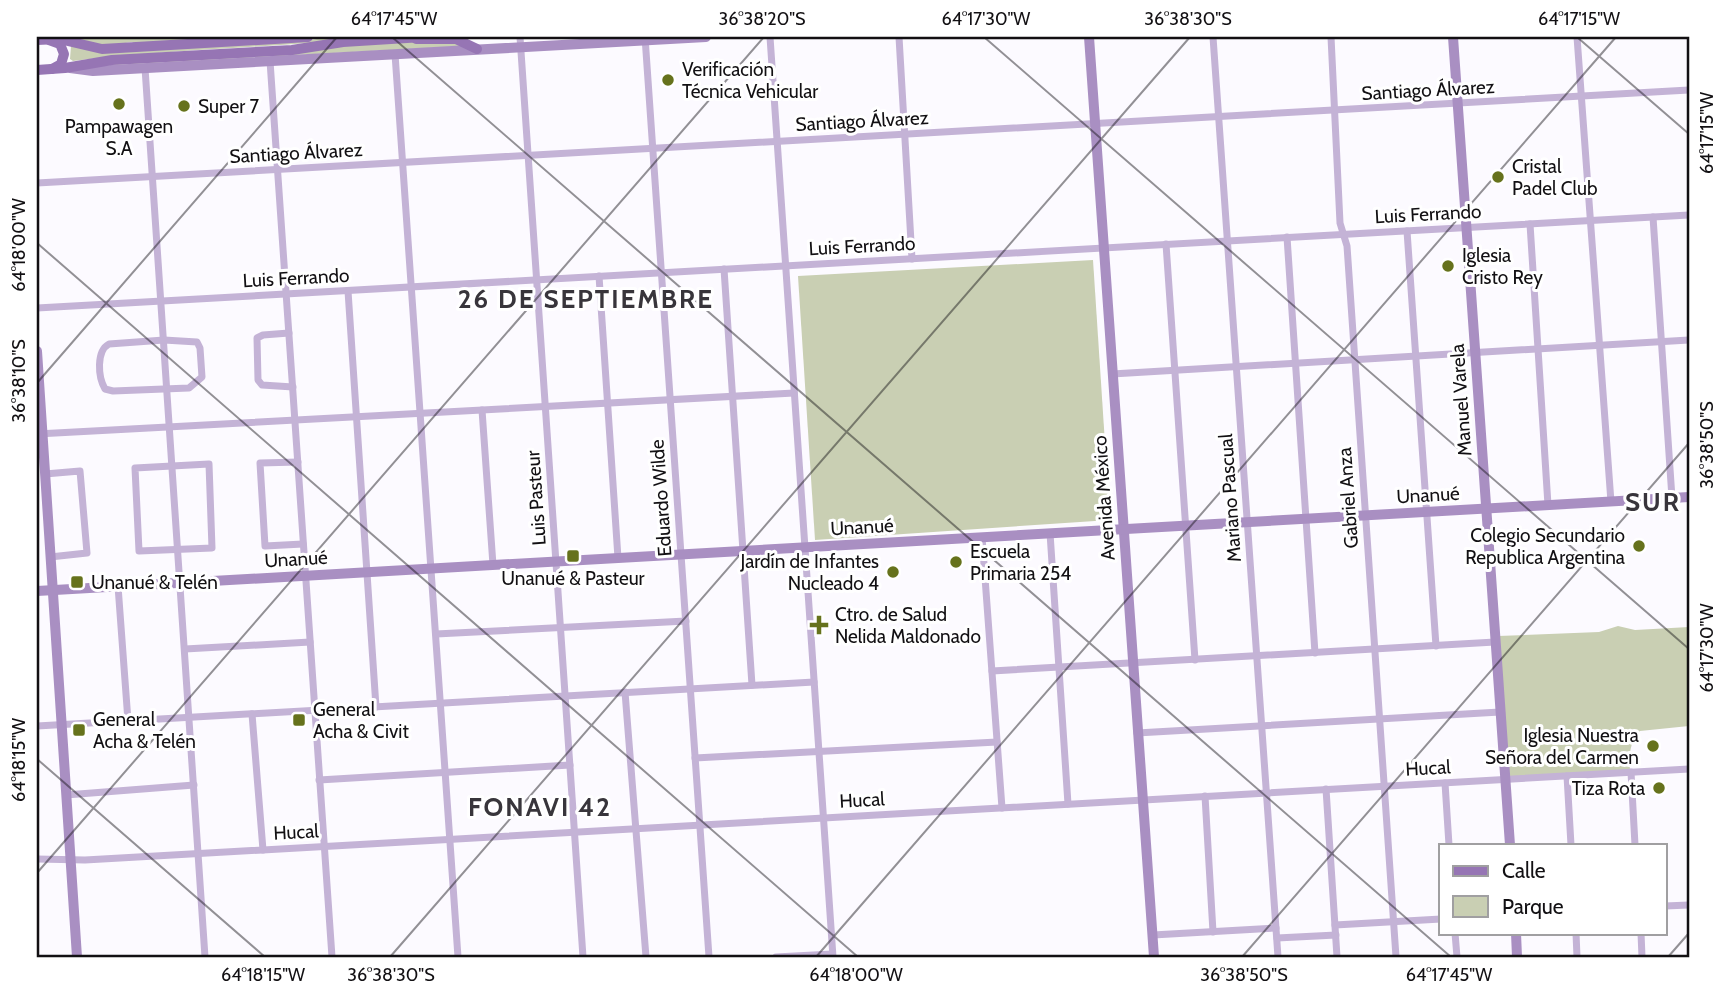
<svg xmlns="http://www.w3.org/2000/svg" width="1726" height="994" viewBox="0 0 1726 994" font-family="Cabin,sans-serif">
  <rect width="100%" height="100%" fill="#fcfaff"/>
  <!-- green -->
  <g fill="#c9cfb3">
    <path d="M81,37H259L135,44L132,42L106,46L74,38Z"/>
    <path d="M330,37H375C274,48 173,49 73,61L70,59L71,46L304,41Z"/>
    <path d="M403,41L455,42L465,46L93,66Z"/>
    <path d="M1093,260L1110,520L815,540L798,276Z"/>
    <path d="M1618,626L1635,630L1689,627V726L1640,731C1629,742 1629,757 1630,771L1507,778L1498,636L1599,632Z"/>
  </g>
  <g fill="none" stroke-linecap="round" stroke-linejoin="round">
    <!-- street -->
    <g stroke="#c4b3d6" stroke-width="7">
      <path d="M520,37L583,957"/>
      <path d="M645,37L709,957"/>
      <path d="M770,37L833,957"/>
      <path d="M899,37L912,259"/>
      <path d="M1213,37L1278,957"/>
      <path d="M1331,37L1340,223L1347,246L1396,957"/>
      <path d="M1577,37L1611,502"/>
      <path d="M395,54L458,957"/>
      <path d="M270,61L332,957"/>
      <path d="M145,68L205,957"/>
      <path d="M37,183L1689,90"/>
      <path d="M1653,217L1672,498"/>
      <path d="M1530,224L1548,505"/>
      <path d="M1407,231L1436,646"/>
      <path d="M1287,237L1315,653"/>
      <path d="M1166,244L1195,660"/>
      <path d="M724,269L752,685"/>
      <path d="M599,276L618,558"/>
      <path d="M348,291L376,707"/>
      <path d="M37,308L1689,215"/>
      <path d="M289,333L263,335L257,338L258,380L262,385L293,387"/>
      <path d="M164,340L197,342L200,348L202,377L189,388L113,391L105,389C98,377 96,351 109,344Z"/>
      <path d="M1112,374L1689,340"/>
      <path d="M482,410L493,565"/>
      <path d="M37,434L794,393"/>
      <path d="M298,462L260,463L265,546L303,544"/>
      <path d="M209,464L212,548L139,551L135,468Z"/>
      <path d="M45,474L80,471L87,553L50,557"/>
      <path d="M1050,533L1068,804"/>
      <path d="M982,537L1002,808"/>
      <path d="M118,586L128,721"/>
      <path d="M436,634L686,621"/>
      <path d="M185,649L310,642"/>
      <path d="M992,671L1495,642"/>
      <path d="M625,692L646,957"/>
      <path d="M252,714L263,850"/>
      <path d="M37,726L814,682"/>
      <path d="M1137,733L1500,712"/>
      <path d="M695,758L997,742"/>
      <path d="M1631,772L1635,845"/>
      <path d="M1567,776L1571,845"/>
      <path d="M319,780L570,765"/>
      <path d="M1445,783L1449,845"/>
      <path d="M1326,789L1337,957"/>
      <path d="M66,795L194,785"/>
      <path d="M1205,796L1213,932"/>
      <path d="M37,859L85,860L1689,769"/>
      <path d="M1665,906L1689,905"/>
      <path d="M1335,925L1441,919"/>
      <path d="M1455,933L1457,957"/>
      <path d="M1576,933L1577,957"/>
      <path d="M1641,933L1642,957"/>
      <path d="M1153,935L1276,928"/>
      <path d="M1277,938L1336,935"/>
      <path d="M776,957L832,954"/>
    </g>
    <!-- secondary -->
    <g stroke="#a98fc2" stroke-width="10">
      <path d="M1089,37L1154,957"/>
      <path d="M1453,37L1510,845"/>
      <path d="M70,68L93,71L706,37"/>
      <path d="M37,351L77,957"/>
      <path d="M37,591L1689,497"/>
      <path d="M1516,933L1517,957"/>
    </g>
    <!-- primary -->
    <g stroke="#9675b4" stroke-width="10">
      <path d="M416,39H456L477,49"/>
      <path d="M37,40L59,39L102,49L308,37"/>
      <path d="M49,40L60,44L64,54L61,64L52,69"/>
      <path d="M37,70L65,68L112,60L292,50L343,42L423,37"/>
    </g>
  </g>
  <!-- ticks -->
  <path fill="none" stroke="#121013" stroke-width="2" stroke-opacity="0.45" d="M392,37L1451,957M984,37L1689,649M1577,37L1689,134M37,243L858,957M37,383L337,37M37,759L265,957M37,873L764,37M390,957L1190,37M816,957L1616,37M1242,957L1689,443M1668,957L1689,933"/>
  <!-- markers -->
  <g fill="#66721c" stroke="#fff" stroke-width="2.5">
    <circle cx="668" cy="80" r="7"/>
    <circle cx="119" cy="104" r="7"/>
    <circle cx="184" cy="106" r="7"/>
    <circle cx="1498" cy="177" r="7"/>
    <circle cx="1448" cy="266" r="7"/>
    <circle cx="1639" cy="546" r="7"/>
    <rect x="566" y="549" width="14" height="14" rx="3.5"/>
    <circle cx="956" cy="562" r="7"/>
    <circle cx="893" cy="572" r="7"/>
    <rect x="70" y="575" width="14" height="14" rx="3.5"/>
    <path d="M815.5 614.5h7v7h7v7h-7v7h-7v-7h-7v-7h7z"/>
    <rect x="292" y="713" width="14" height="14" rx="3.5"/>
    <rect x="72" y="723" width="14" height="14" rx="3.5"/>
    <circle cx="1653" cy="746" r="7"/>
    <circle cx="1659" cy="788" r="7"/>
  </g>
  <g text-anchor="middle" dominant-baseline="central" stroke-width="6" stroke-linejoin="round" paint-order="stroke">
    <!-- poi labels -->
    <g font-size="19" fill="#121013" stroke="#fff" text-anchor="start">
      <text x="682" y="69">Verificación<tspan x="682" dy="22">Técnica Vehicular</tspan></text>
      <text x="198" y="106">Super 7</text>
      <text x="119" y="126" text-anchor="middle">Pampawagen<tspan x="119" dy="22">S.A</tspan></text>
      <text x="1512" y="166">Cristal<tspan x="1512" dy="22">Padel Club</tspan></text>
      <text x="1462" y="255">Iglesia<tspan x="1462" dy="22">Cristo Rey</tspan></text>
      <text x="1625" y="535" text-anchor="end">Colegio Secundario<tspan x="1625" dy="22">Republica Argentina</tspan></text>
      <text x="970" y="551">Escuela<tspan x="970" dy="22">Primaria 254</tspan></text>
      <text x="879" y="561" text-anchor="end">Jardín de Infantes<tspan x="879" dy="22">Nucleado 4</tspan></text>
      <text x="573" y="578" text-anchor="middle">Unanué &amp; Pasteur</text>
      <text x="91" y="582">Unanué &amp; Telén</text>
      <text x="835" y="614">Ctro. de Salud<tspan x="835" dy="22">Nelida Maldonado</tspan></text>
      <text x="313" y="709">General<tspan x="313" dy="22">Acha &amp; Civit</tspan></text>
      <text x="93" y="719">General<tspan x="93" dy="22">Acha &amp; Telén</tspan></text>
      <text x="1639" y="735" text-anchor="end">Iglesia Nuestra<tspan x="1639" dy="22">Señora del Carmen</tspan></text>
      <text x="1645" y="788" text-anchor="end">Tiza Rota</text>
    </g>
    <!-- street labels -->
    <g font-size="19" fill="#121013" stroke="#fff">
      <text transform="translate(1428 90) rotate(-3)">Santiago Álvarez</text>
      <text transform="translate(862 121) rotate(-3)">Santiago Álvarez</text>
      <text transform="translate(296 153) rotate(-3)">Santiago Álvarez</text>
      <text transform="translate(1428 214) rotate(-3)">Luis Ferrando</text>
      <text transform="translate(862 246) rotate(-3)">Luis Ferrando</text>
      <text transform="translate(296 278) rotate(-3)">Luis Ferrando</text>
      <text transform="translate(1461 400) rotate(-94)">Manuel Varela</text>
      <text transform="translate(1428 495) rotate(-3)">Unanué</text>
      <text transform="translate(536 498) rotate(-94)">Luis Pasteur</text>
      <text transform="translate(661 498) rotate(-94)">Eduardo Wilde</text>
      <text transform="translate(1104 498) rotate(-94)">Avenida México</text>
      <text transform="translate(1230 498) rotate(-94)">Mariano Pascual</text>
      <text transform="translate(1348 498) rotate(-94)">Gabriel Anza</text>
      <text transform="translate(862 527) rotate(-3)">Unanué</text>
      <text transform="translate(296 559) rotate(-3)">Unanué</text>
      <text transform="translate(1428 768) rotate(-3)">Hucal</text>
      <text transform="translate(862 800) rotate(-3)">Hucal</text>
      <text transform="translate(296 832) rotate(-3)">Hucal</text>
    </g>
    <!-- district labels -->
    <g font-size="26" font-weight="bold" letter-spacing="2" fill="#38353b" stroke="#fff">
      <text x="586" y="299">26 DE SEPTIEMBRE</text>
      <text x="1653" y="502">SUR</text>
      <text x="540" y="807">FONAVI 42</text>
    </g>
  </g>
  <!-- border -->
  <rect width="1726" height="994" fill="none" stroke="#ffffff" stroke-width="77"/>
  <!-- legend -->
  <rect x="1439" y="844" width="228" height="91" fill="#ffffff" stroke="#a09fa1" stroke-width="2"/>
  <rect x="1453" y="866" width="35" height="10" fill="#9675b4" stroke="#a09fa1" stroke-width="2"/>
  <text x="1502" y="878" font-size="21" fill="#121013">Calle</text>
  <rect x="1453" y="896" width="35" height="21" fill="#c9cfb3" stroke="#a09fa1" stroke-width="2"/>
  <text x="1502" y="914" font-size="21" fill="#121013">Parque</text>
  <rect x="38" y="38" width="1650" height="918" fill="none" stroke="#121013" stroke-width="2.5"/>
  <g font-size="18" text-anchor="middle" fill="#121013">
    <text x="394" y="25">64°17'45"W</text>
    <text x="762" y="25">36°38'20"S</text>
    <text x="986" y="25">64°17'30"W</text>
    <text x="1188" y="25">36°38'30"S</text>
    <text x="1579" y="25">64°17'15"W</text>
    <text transform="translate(1707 133) rotate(-90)" y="6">64°17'15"W</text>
    <text transform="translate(19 245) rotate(-90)" y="6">64°18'00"W</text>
    <text transform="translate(19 381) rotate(-90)" y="6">36°38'10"S</text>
    <text transform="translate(1707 445) rotate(-90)" y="6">36°38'50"S</text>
    <text transform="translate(1707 648) rotate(-90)" y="6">64°17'30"W</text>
    <text transform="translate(19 760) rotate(-90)" y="6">64°18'15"W</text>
    <text x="263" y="981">64°18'15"W</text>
    <text x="391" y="981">36°38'30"S</text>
    <text x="856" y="981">64°18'00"W</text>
    <text x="1244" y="981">36°38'50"S</text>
    <text x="1449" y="981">64°17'45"W</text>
  </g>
</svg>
